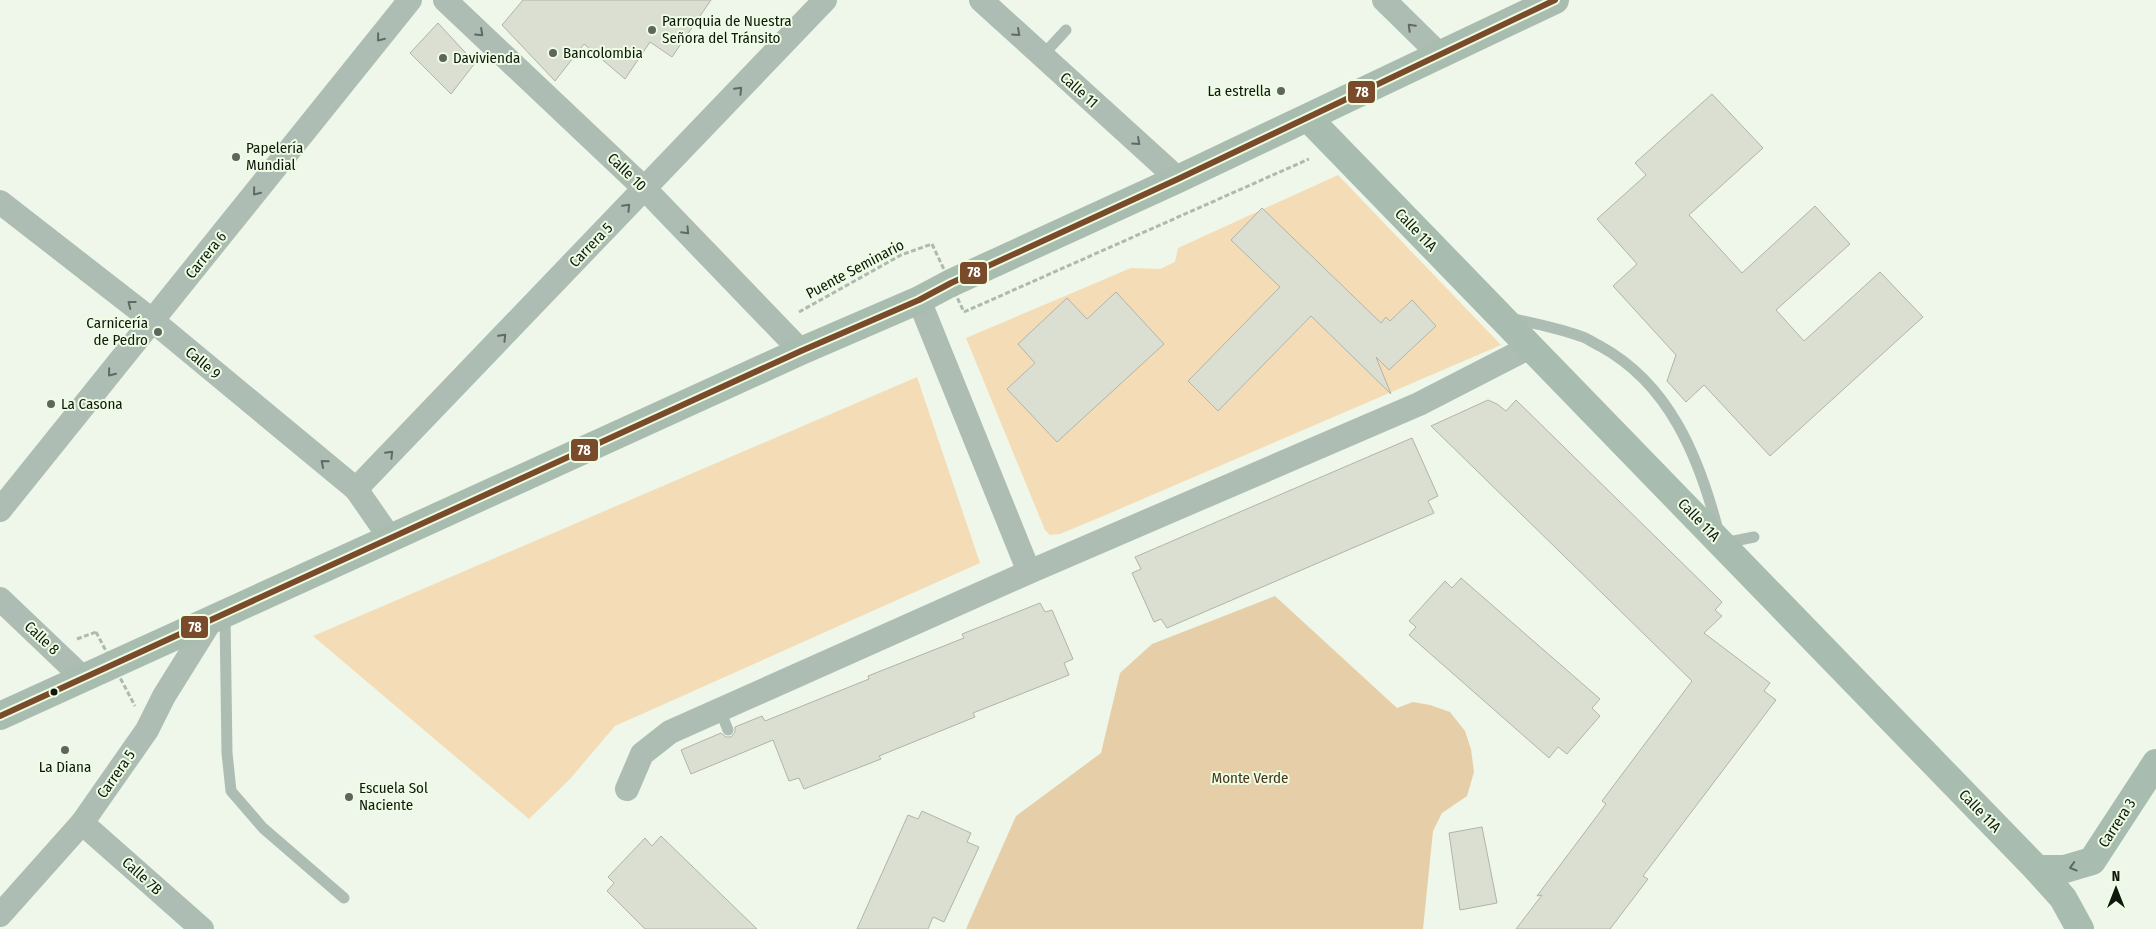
<svg xmlns="http://www.w3.org/2000/svg" width="2156" height="929" viewBox="0 0 2156 929" font-family="'Fira Sans Condensed',sans-serif">
  <rect width="100%" height="100%" fill="#eef7e9"/>
  <!-- green -->
  <g fill="#f4ddb6">
    <path d="M1338,175L1501,345L1108,514L1060,534L1050,535L1045,530L966,338L1131,268L1160,269L1175,262L1178,248Z"/>
    <path d="M917,377L980,563L615,726L570,779L529,819L313,636Z"/>
  </g>
  <!-- forest -->
  <path fill="#e6cfa8" d="M1275,596L1397,708L1413,702L1430,705L1450,712L1465,731L1471,749L1474,772L1467,796L1442,813L1433,831L1423,929H966L1016,816L1101,753L1120,673L1152,644Z"/>
  <!-- building -->
  <g fill="#dbdfd2" stroke="#b1b4a9">
    <path d="M523,0H711L672,57L650,42L625,79L584,44L555,81L502,25Z"/>
    <path d="M438,23L475,63L451,94L410,53Z"/>
    <path d="M1712,94L1763,148L1689,215L1742,273L1815,206L1850,244L1776,310L1804,341L1880,272L1923,317L1770,456L1704,385L1686,402L1667,381L1676,355L1613,286L1637,264L1597,219L1646,175L1635,163Z"/>
    <path d="M1262,208L1381,323L1386,317L1390,321L1412,300L1436,326L1389,370L1376,357L1391,394L1311,316L1218,411L1188,381L1280,287L1231,240Z"/>
    <path d="M1116,292L1164,344L1057,442L1007,389L1035,363L1018,344L1067,298L1087,319Z"/>
    <path d="M1488,400L1497,404L1506,411L1516,400L1722,602L1715,610L1722,616L1704,633L1770,683L1764,691L1776,700L1643,876L1648,879L1610,929H1516L1542,895L1537,896L1606,804L1602,801L1692,681L1431,426Z"/>
    <path d="M1412,438L1438,496L1428,501L1434,513L1167,628L1161,619L1154,622L1132,573L1141,569L1135,557Z"/>
    <path d="M1461,578L1600,699L1592,708L1600,716L1567,754L1558,747L1549,758L1409,635L1416,627L1409,621L1445,581L1452,588Z"/>
    <path d="M1040,603L1045,612L1052,610L1073,659L1064,663L1069,675L973,713L975,717L879,756L881,759L804,789L799,778L789,781L773,740L691,774L681,750L721,733L726,737H731L735,732V727L762,716L765,721L869,679L868,676L964,638L962,634Z"/>
    <path d="M922,811L971,833L967,842L979,847L944,922L933,917L928,929H857L908,815L918,819Z"/>
    <path d="M1482,827L1497,903L1460,910L1449,833Z"/>
    <path d="M661,836L757,929H645L607,891L614,883L608,877L645,838L652,846Z"/>
  </g>
  <g fill="none" stroke-linecap="round" stroke-linejoin="round">
    <!-- path -->
    <g stroke="#adbab0" stroke-width="3" stroke-dasharray="5 2.5" stroke-linecap="butt">
      <path d="M799,312L901,255L932,244"/>
      <path d="M964,312L1309,159"/>
      <path d="M77,639L96,632"/>
    </g>
    <!-- lane -->
    <g stroke="#adbdb3" stroke-width="11">
      <path d="M1042,56L1066,30"/>
      <path d="M1509,318C1533,323 1557,328 1580,336C1587,338 1594,343 1600,346C1670,384 1699,458 1718,530"/>
      <path d="M1724,543L1754,537"/>
      <path d="M225,615L227,753L231,791L263,828L344,898"/>
      <path d="M720,710L728,730"/>
    </g>
    <!-- street -->
    <g stroke="#adbdb3" stroke-width="24">
      <path d="M445,0L645,189L801,351"/>
      <path d="M981,0L1178,179"/>
      <path d="M1384,0L1439,54"/>
      <path d="M0,202L153,321L356,489L390,538"/>
      <path d="M919,300L1029,572"/>
      <path d="M356,489L825,0"/>
      <path d="M0,510L410,0"/>
      <path d="M0,599L83,678"/>
      <path d="M627,789L642,754L670,732L1029,572L1419,404L1530,347"/>
      <path d="M82,823L202,929"/>
      <path d="M0,915L82,823L147,730L164,696L212,619"/>
    </g>
    <!-- secondary -->
    <g stroke="#a8bcaf" stroke-width="28">
      <path d="M1308,118L2037,869L2063,898L2080,929"/>
      <path d="M0,716L801,351L919,300L951,283L1178,179L1555,0"/>
      <path d="M2037,869H2065L2092,861L2156,763"/>
    </g>
    <!-- path-bridge -->
    <g stroke="#adbab0" stroke-width="3" stroke-dasharray="5 2.5" stroke-linecap="butt">
      <path d="M932,244L964,312"/>
      <path d="M96,632L135,706"/>
    </g>
    <!-- bus-1 casing -->
    <g stroke="#edfde3" stroke-width="10">
      <path id="bus-1" d="M0,716L801,351L919,300L951,283L1178,179L1555,0"/>
    </g>
    <!-- bus-1 -->
    <use href="#bus-1" stroke="#7a4b2a" stroke-width="6"/>
  </g>
  <!-- one-way arrows -->
  <defs><path id="oneway-chevron" d="M-2-3.5L2.5 0L-2 3.5" fill="none" stroke-width="1.6" stroke-linecap="round" stroke-linejoin="round" transform="scale(1.25)"/></defs>
  <g stroke="#5f6a60">
    <use href="#oneway-chevron" transform="translate(1411 27) rotate(-135)"/>
    <use href="#oneway-chevron" transform="translate(480 33) rotate(43)"/>
    <use href="#oneway-chevron" transform="translate(1017 33) rotate(42)"/>
    <use href="#oneway-chevron" transform="translate(380 38) rotate(129)"/>
    <use href="#oneway-chevron" transform="translate(739 90) rotate(-46)"/>
    <use href="#oneway-chevron" transform="translate(1137 142) rotate(42)"/>
    <use href="#oneway-chevron" transform="translate(256 192) rotate(129)"/>
    <use href="#oneway-chevron" transform="translate(627 207) rotate(-46)"/>
    <use href="#oneway-chevron" transform="translate(686 231) rotate(46)"/>
    <use href="#oneway-chevron" transform="translate(131 304) rotate(-142)"/>
    <use href="#oneway-chevron" transform="translate(503 337) rotate(-46)"/>
    <use href="#oneway-chevron" transform="translate(111 373) rotate(129)"/>
    <use href="#oneway-chevron" transform="translate(390 454) rotate(-46)"/>
    <use href="#oneway-chevron" transform="translate(324 463) rotate(-140)"/>
  </g>
  <use stroke="#5c6a5e" href="#oneway-chevron" transform="translate(2073 867) rotate(164)"/>
  <!-- markers -->
  <g fill="#5e655b" stroke="#edfde3" stroke-width="2">
    <circle cx="652" cy="30" r="5"/>
    <circle cx="553" cy="53" r="5"/>
    <circle cx="443" cy="58" r="5"/>
    <circle cx="1281" cy="91" r="5"/>
    <circle cx="236" cy="157" r="5"/>
    <circle cx="158" cy="332" r="5"/>
    <circle cx="51" cy="404" r="5"/>
    <circle cx="65" cy="750" r="5"/>
    <circle cx="349" cy="797" r="5"/>
  </g>
  <circle fill="#11170e" stroke="#edfde3" stroke-width="2" cx="54" cy="692" r="4.5"/>
  <g text-anchor="middle" dominant-baseline="central" stroke-width="4" stroke-linejoin="round" paint-order="stroke">
    <!-- poi labels -->
    <g font-size="15" fill="#11170e" stroke="#edfde3" text-anchor="start">
      <text x="662" y="21">Parroquia de Nuestra<tspan x="662" dy="17">Señora del Tránsito</tspan></text>
      <text x="563" y="53">Bancolombia</text>
      <text x="453" y="58">Davivienda</text>
      <text x="1271" y="91" text-anchor="end">La estrella</text>
      <text x="246" y="148">Papelería<tspan x="246" dy="17">Mundial</tspan></text>
      <text x="148" y="323" text-anchor="end">Carnicería<tspan x="148" dy="17">de Pedro</tspan></text>
      <text x="61" y="404">La Casona</text>
      <text x="65" y="767" text-anchor="middle">La Diana</text>
      <text x="359" y="788">Escuela Sol<tspan x="359" dy="17">Naciente</tspan></text>
    </g>
    <!-- street labels -->
    <g font-size="15" fill="#11170e" stroke="#edfde3">
      <text transform="translate(1079 90) rotate(42)">Calle 11</text>
      <text transform="translate(627 172) rotate(44)">Calle 10</text>
      <text transform="translate(1416 230) rotate(46)">Calle 11A</text>
      <text transform="translate(591 245) rotate(-46)">Carrera 5</text>
      <text transform="translate(206 255) rotate(-51)">Carrera 6</text>
      <text transform="translate(855 269) rotate(-28)">Puente Seminario</text>
      <text transform="translate(203 363) rotate(40)">Calle 9</text>
      <text transform="translate(1699 520) rotate(46)">Calle 11A</text>
      <text transform="translate(42 638) rotate(43)">Calle 8</text>
      <text transform="translate(116 774) rotate(-55)">Carrera 5</text>
      <text transform="translate(1980 811) rotate(46)">Calle 11A</text>
      <text transform="translate(2117 823) rotate(-57)">Carrera 3</text>
      <text transform="translate(142 876) rotate(42)">Calle 7B</text>
    </g>
    <!-- park labels -->
    <g font-size="15" fill="#483318" stroke="#edfde3">
      <text x="1250" y="778">Monte Verde</text>
    </g>
  </g>
  <g stroke="#edfde3" stroke-width="2">
    <rect x="1347" y="80" width="29" height="24" rx="5" fill="#7a4b2a"/>
    <rect x="959" y="261" width="29" height="24" rx="5" fill="#7a4b2a"/>
    <rect x="570" y="438" width="29" height="24" rx="5" fill="#7a4b2a"/>
    <rect x="180" y="615" width="29" height="24" rx="5" fill="#7a4b2a"/>
  </g>
  <g font-size="14" text-anchor="middle" font-weight="bold" fill="#fff">
    <text x="1362" y="97">78</text>
    <text x="974" y="277">78</text>
    <text x="584" y="455">78</text>
    <text x="195" y="632">78</text>
  </g>
  <!-- north arrow -->
  <g transform="translate(2116 889)" stroke="#edfde3" stroke-width="4" paint-order="stroke">
  <path d="M0-4L9 19L0 12L-9 19Z" fill="#11170e"/>
  <text y="-8" font-size="14" font-weight="bold" text-anchor="middle" fill="#11170e">N</text>
  </g>
</svg>
